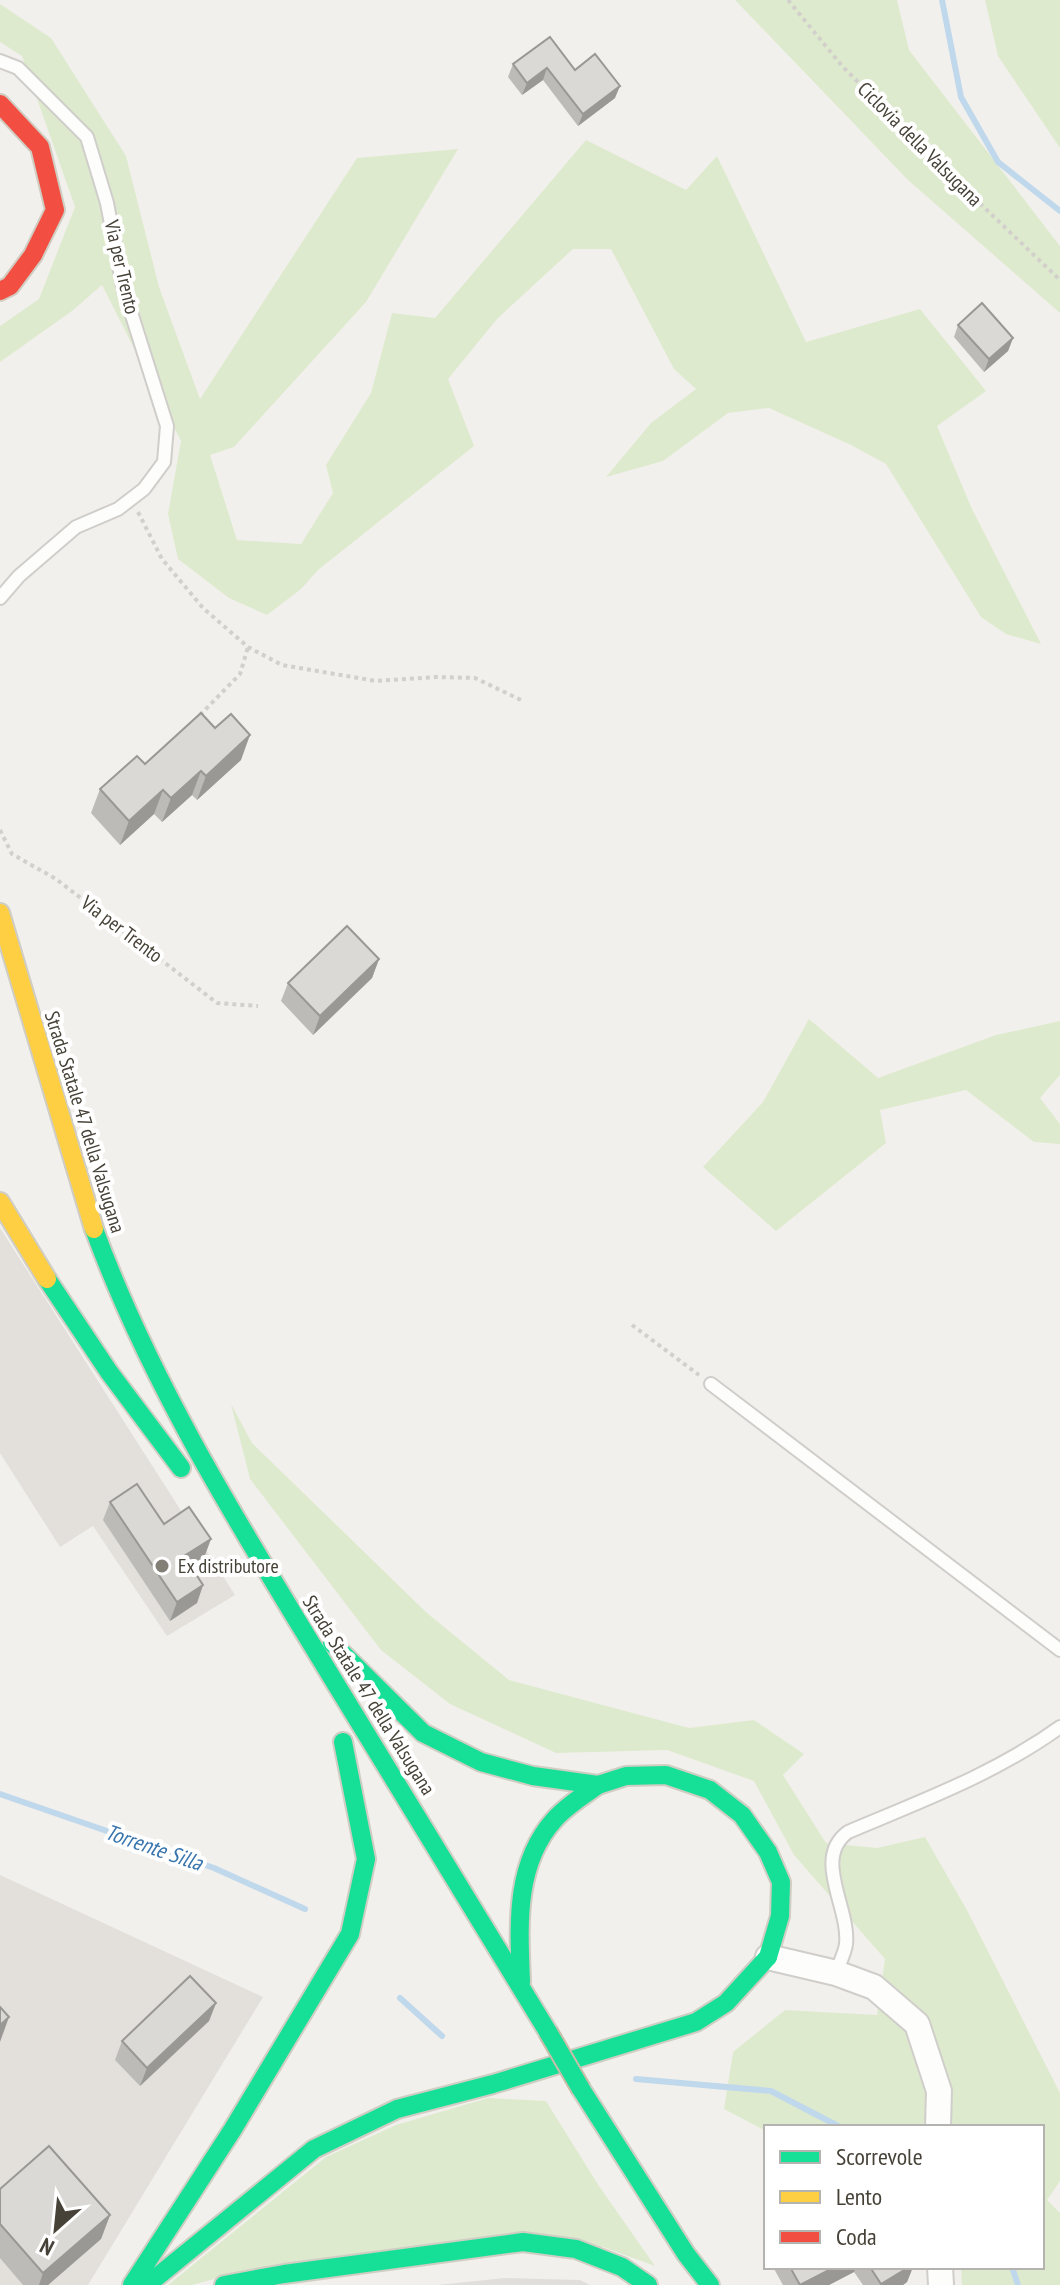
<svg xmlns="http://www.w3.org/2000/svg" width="1060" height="2285" viewBox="0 0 1060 2285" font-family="'PT Sans Narrow',sans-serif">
  <rect width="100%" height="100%" fill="#f2f0ec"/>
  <!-- industrial -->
  <g fill="#e3e0dc">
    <path d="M0,1228L235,1595L167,1636L93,1526L60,1547L0,1453Z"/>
    <path d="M0,1875L263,1997L88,2285H0Z"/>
  </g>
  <!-- green -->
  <g fill="#deeace">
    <path d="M735,0H897L909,50L1060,246V313L908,180Z"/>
    <path d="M985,0H1060V148L998,56Z"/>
    <path d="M0,4L51,38L126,156L159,287L200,399L357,158L458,149L366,302L234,447L210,455L237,540L301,544L333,493L326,465L371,393L392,313L435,318L586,140L686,190L717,156L806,342L920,309L986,391L937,426L972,509L1041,644L1006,634L981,617L886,464L851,445L769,408L728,413L663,461L606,477L651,423L696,389L674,369L611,249H573L497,319L448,379L474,446L318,570L301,589L267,615L229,598L178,559L168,514L181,441L102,285L72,311L0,362V326L39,299L75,207L22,56L0,42Z"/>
    <path d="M809,1019L878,1078L996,1035L1060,1021V1075L1040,1098L1060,1124V1144L1034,1142L966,1090L880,1110L886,1143L776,1231L703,1167L763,1102Z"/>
    <path d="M231,1404L252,1443L427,1613L509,1680L689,1728L754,1720L804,1754L783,1775L826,1843L877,1848L925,1837L968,1912L1060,2093V2181L1047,2200L1060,2213V2285H962L961,2267H1042V2127H766V2131L724,2109L733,2052L785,2010L877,2015L885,1959L794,1855L754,1781L667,1750L556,1753L450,1704L381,1650L250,1479Z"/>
    <path d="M488,2098L546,2101L599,2186L655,2266L603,2247L243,2271L192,2285H168L326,2157L396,2125Z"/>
  </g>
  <!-- parking -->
  <path fill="#e1dfdc" d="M505,2278L580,2280L590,2285H437Z"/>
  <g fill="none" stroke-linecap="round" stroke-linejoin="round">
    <!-- stream -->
    <g stroke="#c0d8ec" stroke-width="6">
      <path d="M942,0L961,97L998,162L1060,211"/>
      <path d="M0,1794L214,1868L305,1909"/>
      <path d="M400,1998L442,2036"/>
      <path d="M636,2079L771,2091L840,2127"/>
      <path d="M1012,2267L1018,2285"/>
    </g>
    <!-- lane casing -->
    <g stroke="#d0ceca" stroke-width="16">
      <g id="lane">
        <path d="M0,61L18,68L87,137L107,203L123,287L167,426L164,462L144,489L118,509L76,527L19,576L0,598"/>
        <path d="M711,1384L1060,1650"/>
        <path d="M836,1973C839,1964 845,1953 846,1944C850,1908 812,1858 848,1832C921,1801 995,1774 1060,1727"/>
      </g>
    </g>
    <!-- street casing -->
    <g stroke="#d0ceca" stroke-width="28">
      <g id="street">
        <path d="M768,1957L836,1973L874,1987L917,2024L939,2091L938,2127"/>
        <path d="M940,2267L941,2285"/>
      </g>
    </g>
    <!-- fast casing -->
    <g stroke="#d0cdc3" stroke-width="22">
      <g id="fast">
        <path d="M94,1229C149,1379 234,1517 317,1653C394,1779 471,1906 548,2032"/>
        <path d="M47,1279L109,1372L181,1468"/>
        <path d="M332,1643L423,1733L481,1762L533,1776L598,1785L626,1776L666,1775L710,1790L742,1815L768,1852L781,1882L780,1916L768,1957"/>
        <path d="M521,1982C519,1927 514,1865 554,1820C566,1806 583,1796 598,1785"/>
        <path d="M581,2089L686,2254L710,2285"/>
        <path d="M132,2285L233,2129L350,1934L366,1859L343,1742"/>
        <path d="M147,2285L314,2149L397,2109L493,2084L696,2022L726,2003L768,1957"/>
        <path d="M224,2285L284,2274L523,2242L576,2249L622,2267L648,2285"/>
      </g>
    </g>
    <!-- slow casing -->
    <g stroke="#d0cdc3" stroke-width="22">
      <g id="slow">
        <path d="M0,913L94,1229"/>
        <path d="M0,1202L47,1279"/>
      </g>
    </g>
    <!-- jam casing -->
    <g stroke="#d0cdc3" stroke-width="22">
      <path id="jam" d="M0,104L40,147L55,210L33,255L10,286L0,291"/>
    </g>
    <!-- path -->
    <g stroke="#d2d0cb" stroke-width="4" stroke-dasharray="4 4" stroke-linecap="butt">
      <path d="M788,0L843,67L968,192L1060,280"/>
      <path d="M138,512L162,559L203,608L248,647L282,665L376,681L436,677L475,678L523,701"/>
      <path d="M200,715L240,674L248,647"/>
      <path d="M0,830L12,854L56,879L217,1003L258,1006"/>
      <path d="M632,1325L699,1375"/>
    </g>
    <!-- lane -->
    <use href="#lane" stroke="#fdfdfc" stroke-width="12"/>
    <!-- street -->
    <use href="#street" stroke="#fdfdfc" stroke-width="24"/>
    <!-- fast -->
    <use href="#fast" stroke="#16e098" stroke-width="18"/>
    <!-- slow -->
    <use href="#slow" stroke="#ffcf43" stroke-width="18"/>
    <!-- jam -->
    <use href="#jam" stroke="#f24e42" stroke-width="18"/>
    <!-- fast-bridge casing -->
    <g stroke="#c8bea9" stroke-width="22" stroke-linecap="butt">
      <path id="fast-bridge" d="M548,2032L581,2089"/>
    </g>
    <!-- fast-bridge -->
    <use href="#fast-bridge" stroke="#16e098" stroke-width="18"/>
  </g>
  <!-- wall -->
  <g fill="#bcbbb7">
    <path d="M513,64L575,70L615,98L578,126L543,80L522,95L508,77Z"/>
    <path d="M958,325L1013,338L1008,351L984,372L954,337Z"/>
    <path d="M241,760L197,800L192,795L162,822L154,814L120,845L91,813L100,789L145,764Z"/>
    <path d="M379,959L372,978L313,1035L281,1001L288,983Z"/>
    <path d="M110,1502L164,1524L204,1558L191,1566L203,1585L197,1603L170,1621L103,1520Z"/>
    <path d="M216,2003L209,2021L140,2086L115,2060L122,2041Z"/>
    <path d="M0,2189L110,2215L101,2239L48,2285H23L0,2258Z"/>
    <path d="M773,2267H913L907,2282L903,2285H863L854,2272L829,2285H783Z"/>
  </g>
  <!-- shaded-wall -->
  <g fill="#999895">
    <path d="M547,68L543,80L522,95L527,83Z"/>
    <path d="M620,86L615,98L578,126L583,114Z"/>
    <path d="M1013,338L1008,351L984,372L989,359Z"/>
    <path d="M250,735L241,760L197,800L206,776Z"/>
    <path d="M201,771L192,795L162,822L171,798Z"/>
    <path d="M163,790L154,814L120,845L129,821Z"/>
    <path d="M379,959L372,978L313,1035L320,1016Z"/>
    <path d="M211,1539L204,1558L178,1575L184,1556Z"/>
    <path d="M203,1585L197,1603L170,1621L177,1602Z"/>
    <path d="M216,2003L209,2021L140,2086L147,2068Z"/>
    <path d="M9,2017L0,2042V2025Z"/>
    <path d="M110,2215L101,2239L48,2285H39L43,2273Z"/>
    <path d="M835,2267H856L854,2272L829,2285H800Z"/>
    <path d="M909,2267H913L907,2282L903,2285H881Z"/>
  </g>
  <!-- building -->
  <g fill="#dbd9d5" stroke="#999895" stroke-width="2">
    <path d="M550,37L575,70L595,54L620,86L583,114L547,68L527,83L513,64Z"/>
    <path d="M982,303L1013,338L989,359L958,325Z"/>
    <path d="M201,713L215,728L231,714L250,735L206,776L201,771L171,798L163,790L129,821L100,789L137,756L145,764Z"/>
    <path d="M347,926L379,959L320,1016L288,983Z"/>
    <path d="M137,1484L164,1524L189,1507L211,1539L184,1556L203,1585L177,1602L110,1502Z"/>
    <path d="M190,1976L216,2003L147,2068L122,2041Z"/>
    <path d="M0,2007L9,2017L0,2025Z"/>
    <path d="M49,2146L110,2215L43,2273L0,2224V2189Z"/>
    <path d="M790,2267H835L800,2285Z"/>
    <path d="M870,2267H909L881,2284Z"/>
  </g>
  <!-- markers -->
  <circle fill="#837f77" stroke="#fff" stroke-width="3" cx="162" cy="1566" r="8"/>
  <g text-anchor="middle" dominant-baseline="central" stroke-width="8" stroke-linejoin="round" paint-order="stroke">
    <!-- street labels -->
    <g font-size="20" fill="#474238" stroke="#fff">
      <text transform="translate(920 144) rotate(45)">Ciclovia della Valsugana</text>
      <text transform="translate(122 267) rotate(77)">Via per Trento</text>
      <text transform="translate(122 929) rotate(37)">Via per Trento</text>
      <text transform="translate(85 1122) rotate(73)">Strada Statale 47 della Valsugana</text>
      <text transform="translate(369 1695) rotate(58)">Strada Statale 47 della Valsugana</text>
    </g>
    <!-- poi labels -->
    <g font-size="20" fill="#474238" stroke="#fff" text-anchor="start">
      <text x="178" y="1566">Ex distributore</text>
    </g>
    <!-- water labels -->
    <g font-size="22" font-style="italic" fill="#3874ad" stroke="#fff">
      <text transform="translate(154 1847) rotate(19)">Torrente Silla</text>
    </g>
  </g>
  <!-- legend -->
  <rect x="764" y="2125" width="280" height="144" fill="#ffffff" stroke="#b5b3af" stroke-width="2"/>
  <rect x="780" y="2151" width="40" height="12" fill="#16e098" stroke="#b5b3af" stroke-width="2"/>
  <text x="836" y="2165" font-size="24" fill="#474238">Scorrevole</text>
  <rect x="780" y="2191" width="40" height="12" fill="#ffcf43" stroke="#b5b3af" stroke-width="2"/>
  <text x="836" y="2205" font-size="24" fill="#474238">Lento</text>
  <rect x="780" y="2231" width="40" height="12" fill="#f24e42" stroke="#b5b3af" stroke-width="2"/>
  <text x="836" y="2245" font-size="24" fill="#474238">Coda</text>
  <!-- north arrow -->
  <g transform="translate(56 2229) rotate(207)" stroke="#ffffff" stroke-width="6" paint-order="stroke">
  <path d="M0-6L14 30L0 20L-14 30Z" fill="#474238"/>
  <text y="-12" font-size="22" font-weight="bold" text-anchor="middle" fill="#474238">N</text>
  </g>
</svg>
